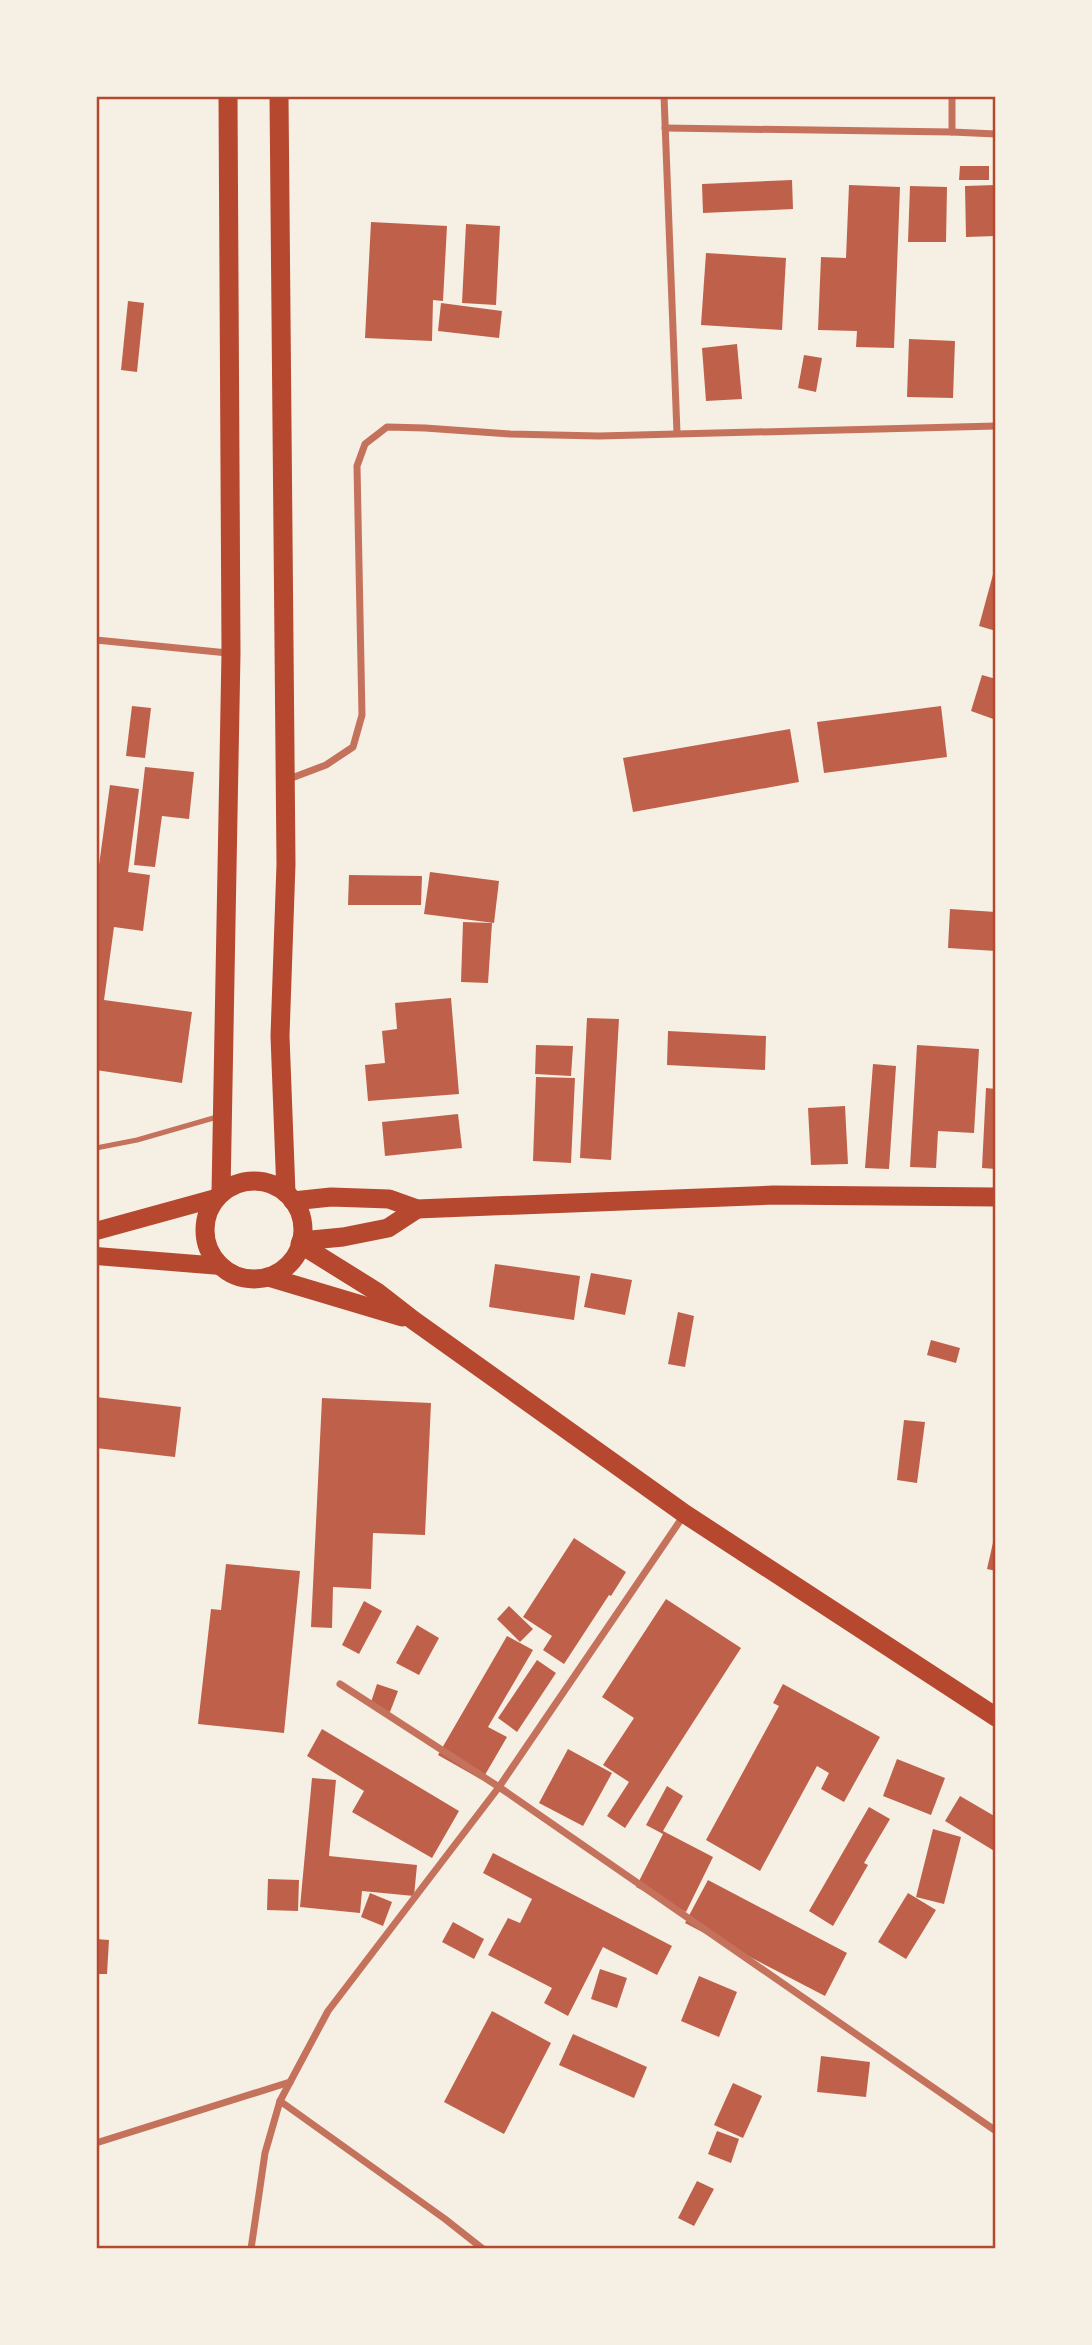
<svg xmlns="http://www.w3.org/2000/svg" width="1092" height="2345" viewBox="0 0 1092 2345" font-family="'IBM Plex Sans',sans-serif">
  <rect width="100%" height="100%" fill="#f6efe4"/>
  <!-- building -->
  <g fill="#bf614a">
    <path d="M96,96H99L98,117H96Z"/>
    <path d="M156,96H175V99L156,98Z"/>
    <path d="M960,166H989V180H959Z"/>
    <path d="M792,180L793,209L703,213L702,184Z"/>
    <path d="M849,185L900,187L894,348L856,347L857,331L818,330L821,257L846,258Z"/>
    <path d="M996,185V236L966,237L965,186Z"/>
    <path d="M910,186L947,187L946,242H908Z"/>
    <path d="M371,222L447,226L443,301L433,300L432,341L365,338Z"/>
    <path d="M466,224L500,226L496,305L462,303Z"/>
    <path d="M706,253L786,258L782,330L701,325Z"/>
    <path d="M128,301L144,303L137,372L121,370Z"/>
    <path d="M441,303L502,311L499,338L438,331Z"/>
    <path d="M909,339L955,341L953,398L907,397Z"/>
    <path d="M737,344L742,399L706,401L702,348Z"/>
    <path d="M804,355L822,358L816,392L798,388Z"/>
    <path d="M995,567H996V631L979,626Z"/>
    <path d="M982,675L996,679V720L971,711Z"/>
    <path d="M132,706L151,708L145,758L126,756Z"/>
    <path d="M941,706L947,757L824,773L817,722Z"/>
    <path d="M790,729L799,782L633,812L623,758Z"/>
    <path d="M145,767L194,772L189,819L162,816L155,867L134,865Z"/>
    <path d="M110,785L139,789L128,872L150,875L143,931L114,927L104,1000L192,1012L182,1083L96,1070V887Z"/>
    <path d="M430,872L499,881L494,923L424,914Z"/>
    <path d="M349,875L422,876L421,905H348Z"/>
    <path d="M950,909L996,912V951L948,948Z"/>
    <path d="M463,922L492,923L488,983L461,982Z"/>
    <path d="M451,998L459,1094L368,1101L365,1065L385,1063L382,1031L397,1029L395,1003Z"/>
    <path d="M587,1018L619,1019L611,1160L580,1158Z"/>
    <path d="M668,1031L766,1036L765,1070L667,1065Z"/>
    <path d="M536,1045L573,1046L571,1076L535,1074Z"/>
    <path d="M917,1045L979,1049L974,1133L938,1131L936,1168L910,1167Z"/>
    <path d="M873,1064L896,1066L889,1169L865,1168Z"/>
    <path d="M536,1077L575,1078L571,1163L533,1161Z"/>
    <path d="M986,1088L996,1089V1169L982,1168Z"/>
    <path d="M845,1106L848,1164L811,1165L808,1108Z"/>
    <path d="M458,1114L462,1148L385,1156L382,1122Z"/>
    <path d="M495,1264L580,1276L574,1320L489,1307Z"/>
    <path d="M591,1273L632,1280L625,1315L584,1307Z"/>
    <path d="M678,1312L694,1316L685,1367L668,1364Z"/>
    <path d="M931,1340L960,1348L956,1363L927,1355Z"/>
    <path d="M96,1397L181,1407L175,1457L96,1448Z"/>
    <path d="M322,1398L431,1403L425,1535L373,1533L371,1589L333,1587L332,1628L311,1627Z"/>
    <path d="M904,1420L925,1422L917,1483L897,1480Z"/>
    <path d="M995,1534L996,1535V1571L987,1569Z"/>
    <path d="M574,1538L626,1572L611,1596L609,1595L564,1664L543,1650L552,1636L523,1617Z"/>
    <path d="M226,1564L300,1571L284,1733L198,1724L211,1609L221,1610Z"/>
    <path d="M666,1599L741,1648L625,1828L607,1816L629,1782L603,1765L634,1718L602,1697Z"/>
    <path d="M364,1601L382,1611L359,1654L342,1645Z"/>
    <path d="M509,1606L533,1629L520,1642L497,1619Z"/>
    <path d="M417,1625L439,1638L419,1675L396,1663Z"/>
    <path d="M507,1636L533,1650L488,1727L507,1737L482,1780L438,1755Z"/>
    <path d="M537,1660L556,1673L517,1732L498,1718Z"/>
    <path d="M377,1684L398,1691L390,1712L370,1705Z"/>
    <path d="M783,1684L880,1737L844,1802L821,1789L829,1773L817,1766L760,1871L706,1840L779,1706L773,1703Z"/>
    <path d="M322,1729L459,1811L432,1858L352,1812L364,1791L307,1756Z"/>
    <path d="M568,1749L612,1773L583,1826L539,1803Z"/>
    <path d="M897,1759L945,1778L931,1815L883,1796Z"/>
    <path d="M312,1778L336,1780L329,1856L417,1865L414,1896L362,1891L360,1913L300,1907Z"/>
    <path d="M667,1786L683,1796L663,1831L713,1857L686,1912L636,1887L663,1834L646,1825Z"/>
    <path d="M960,1796L996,1817V1852L945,1821Z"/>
    <path d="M869,1807L890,1819L864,1863L868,1865L833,1926L809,1911Z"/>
    <path d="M933,1829L961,1837L944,1904L916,1897Z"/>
    <path d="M493,1853L672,1946L657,1975L603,1947L568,2016L544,2003L552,1988L488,1955L508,1918L520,1923L532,1899L483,1873Z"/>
    <path d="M268,1879L299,1880L298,1911L267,1910Z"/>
    <path d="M708,1880L847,1953L825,1996L685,1923Z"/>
    <path d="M370,1893L392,1902L383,1926L361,1917Z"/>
    <path d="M908,1893L936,1910L906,1959L878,1942Z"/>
    <path d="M453,1922L484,1939L474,1959L442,1942Z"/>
    <path d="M96,1939L109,1940L107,1974H96Z"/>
    <path d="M600,1969L627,1978L617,2008L591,1999Z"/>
    <path d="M699,1976L737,1992L719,2037L681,2021Z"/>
    <path d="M492,2011L551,2043L504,2134L444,2102Z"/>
    <path d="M573,2034L647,2067L634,2098L559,2065Z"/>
    <path d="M821,2056L870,2062L866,2097L817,2092Z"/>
    <path d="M733,2083L762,2096L743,2138L714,2125Z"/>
    <path d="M717,2131L739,2139L731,2163L708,2154Z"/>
    <path d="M697,2181L714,2189L694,2226L678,2218Z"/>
  </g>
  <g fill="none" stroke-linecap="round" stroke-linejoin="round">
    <!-- service -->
    <path stroke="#c5725c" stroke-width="5" d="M96,1148L137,1140L217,1117"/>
    <!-- minor -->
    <g stroke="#c5725c" stroke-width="7">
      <path d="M664,96L677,433"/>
      <path d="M952,96V132"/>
      <path d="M665,128L952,132L996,134"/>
      <path d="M96,640L228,653"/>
      <path d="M289,779L326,765L353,747L362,715L357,466L365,444L387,427L425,428L510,434L599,436L996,426"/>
      <path d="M340,1684L499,1787L996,2131"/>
      <path d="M280,2101L445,2219L483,2249"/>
      <path d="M96,2143L290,2082"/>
      <path d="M251,2249L265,2153L280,2101L328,2011L499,1787L684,1515"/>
    </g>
    <!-- primary -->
    <g stroke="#b5482f" stroke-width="18">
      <path d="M96,1231L216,1198"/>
      <path d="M96,1256L221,1266"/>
    </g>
    <!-- trunk -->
    <g stroke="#b5482f" stroke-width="19">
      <path d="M279,96L286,864L280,1036L286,1193"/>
      <circle cx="254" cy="1230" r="49"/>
      <path d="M221,1193L231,653L228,96"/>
      <path d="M293,1201L331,1197L389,1199L417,1209L774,1195L996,1197"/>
      <path d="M301,1241L343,1237L388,1228L417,1209"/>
      <path d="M300,1244L377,1292L413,1320L685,1514L996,1717"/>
      <path d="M268,1277L402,1317"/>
    </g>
  </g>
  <!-- border -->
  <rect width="1092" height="2345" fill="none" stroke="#f6efe4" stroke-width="196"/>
  <rect x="98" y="98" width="896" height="2149" fill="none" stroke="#b5482f" stroke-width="2.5"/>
</svg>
